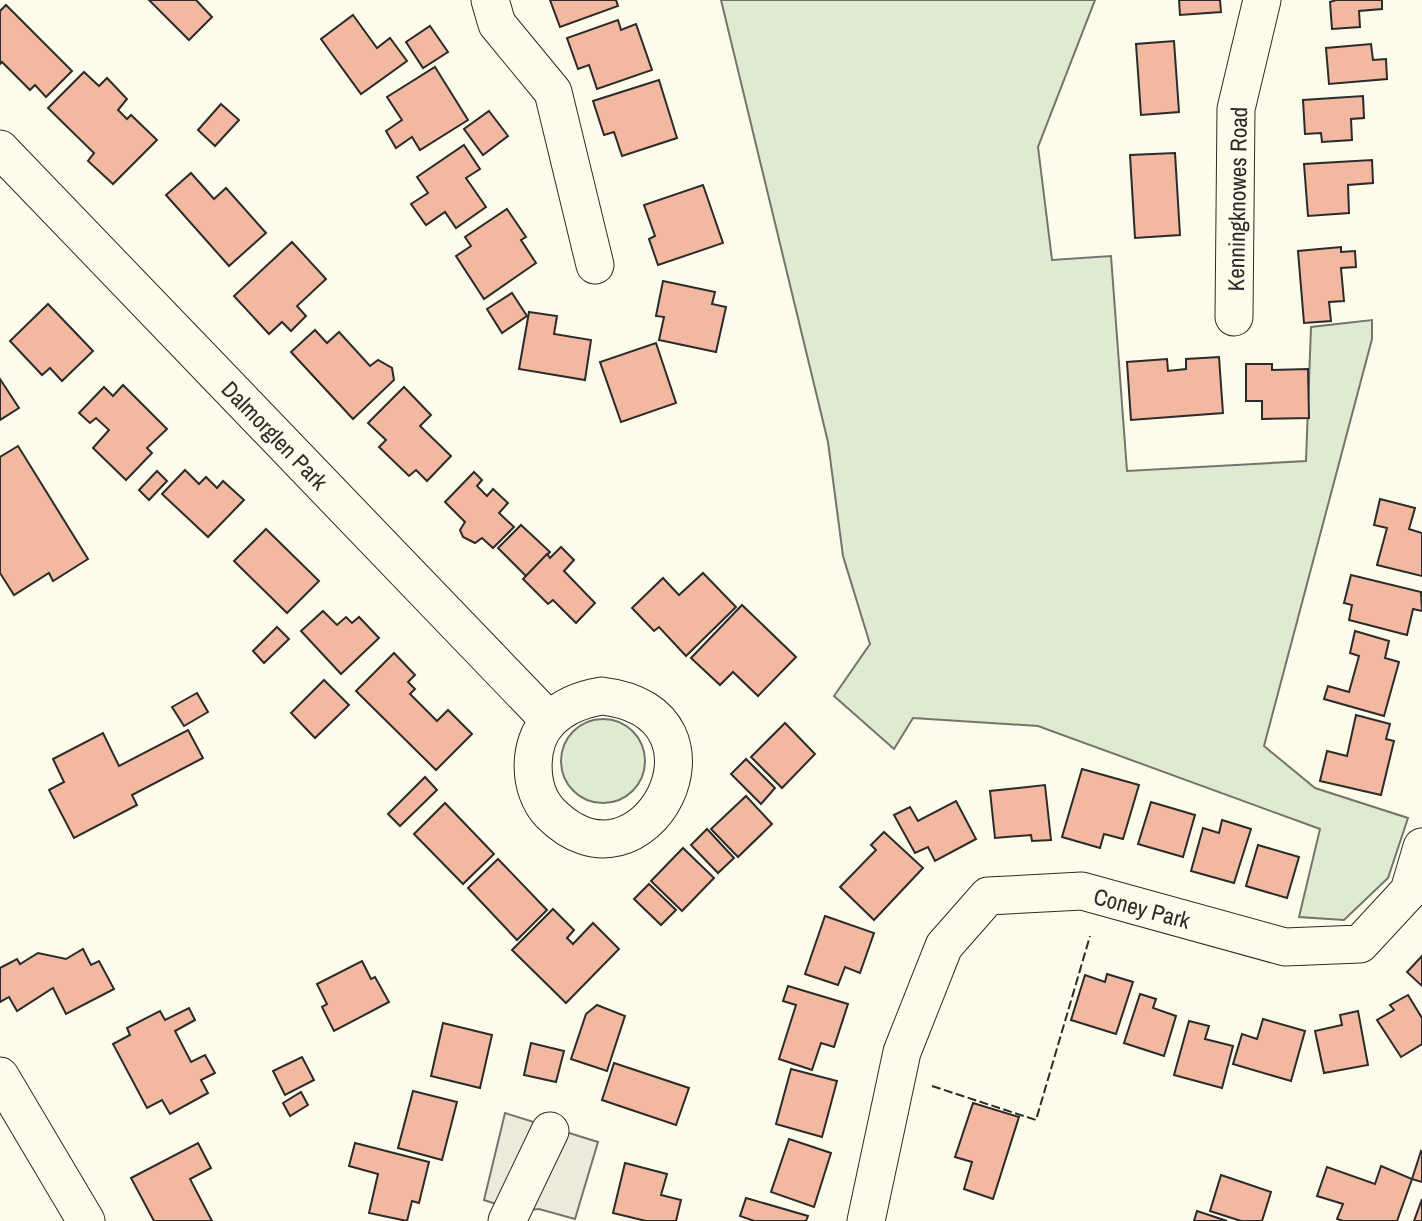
<svg xmlns="http://www.w3.org/2000/svg" width="1422" height="1221" viewBox="0 0 1422 1221" font-family="'Archivo Narrow',sans-serif">
  <rect width="100%" height="100%" fill="#fdfbea"/>
  <!-- green -->
  <g fill="#deebd1" stroke="#74746e" stroke-width="2">
    <path d="M721,0H1095L1038,147L1052,260L1111,256L1127,471L1306,461L1311,327L1372,320V339L1264,746L1315,788L1408,818L1388,878L1344,920L1299,917L1320,829L1038,726L913,718L894,749L834,696L870,644L843,556L828,442Z"/>
    <circle cx="603" cy="761" r="42"/>
  </g>
  <!-- parking -->
  <path fill="#eceadb" stroke="#74746e" stroke-width="2" d="M505,1113L598,1142L575,1219L539,1209L517,1211L484,1200Z"/>
  <!-- building -->
  <g fill="#f2b8a0" stroke="#2b2b2b" stroke-width="2">
    <path d="M149,0H196L212,17L189,40Z"/>
    <path d="M550,0H616L618,6L560,27Z"/>
    <path d="M1179,0H1220L1221,12L1180,15Z"/>
    <path d="M1336,0H1382V9L1359,11L1360,27L1332,29L1330,2Z"/>
    <path d="M6,5L72,71L46,97L35,85L30,90L2,62L0,64V11Z"/>
    <path d="M353,15L377,48L390,38L407,61L361,94L321,39Z"/>
    <path d="M618,20L621,30L636,24L652,70L597,89L589,65L578,69L567,38Z"/>
    <path d="M430,26L448,52L423,68L406,42Z"/>
    <path d="M1174,41L1179,112L1141,115L1136,44Z"/>
    <path d="M1371,44L1373,60L1386,59L1387,79L1329,84L1326,48Z"/>
    <path d="M435,67L468,120L420,150L412,137L396,148L386,131L402,120L387,97Z"/>
    <path d="M84,72L99,86L107,78L127,99L118,110L127,119L131,115L157,140L113,184L88,161L94,153L48,108Z"/>
    <path d="M659,80L677,138L622,156L614,132L604,135L593,101Z"/>
    <path d="M1363,96L1364,118L1351,119L1352,140L1322,142L1321,133L1305,134L1303,100Z"/>
    <path d="M221,104L239,120L215,146L198,130Z"/>
    <path d="M489,111L508,136L483,155L464,129Z"/>
    <path d="M464,145L480,169L466,178L486,207L456,228L445,212L426,225L411,204L428,193L417,177Z"/>
    <path d="M1175,153L1180,235L1135,238L1130,155Z"/>
    <path d="M1372,160L1373,183L1348,185L1349,213L1308,216L1304,164Z"/>
    <path d="M191,173L214,199L226,188L266,233L229,266L166,195Z"/>
    <path d="M703,185L723,243L658,265L649,239L655,236L644,205Z"/>
    <path d="M507,209L526,237L521,240L536,263L484,299L456,256L471,246L465,237Z"/>
    <path d="M292,242L326,279L297,306L306,316L291,331L282,322L269,334L234,296Z"/>
    <path d="M1341,247V252L1355,251L1356,267L1341,268L1344,301L1329,302L1331,321L1304,323L1298,251Z"/>
    <path d="M663,281L715,292L712,304L726,307L716,352L659,340L664,317L656,316Z"/>
    <path d="M512,293L527,316L502,333L487,309Z"/>
    <path d="M48,304L93,351L62,381L50,368L42,375L10,341Z"/>
    <path d="M529,312L557,316L554,334L591,340L585,380L519,369Z"/>
    <path d="M315,330L327,343L339,332L370,366L378,360L392,368L394,380L353,419L291,352Z"/>
    <path d="M656,343L676,403L621,422L600,362Z"/>
    <path d="M1219,357L1223,413L1131,420L1127,362L1167,359L1168,371L1186,369V359Z"/>
    <path d="M1246,364H1272V370L1308,369L1309,418L1262,419V401H1246Z"/>
    <path d="M0,379L19,408L0,420Z"/>
    <path d="M123,385L167,429L147,448L152,453L126,480L93,448L109,430L96,418L90,423L79,413L104,387L113,396Z"/>
    <path d="M404,387L431,415L420,426L451,456L427,481L416,470L409,476L379,447L386,440L368,423Z"/>
    <path d="M18,446L88,559L53,581L49,573L14,595L0,573V457Z"/>
    <path d="M185,470L199,484L206,477L217,488L223,481L244,500L208,537L162,494Z"/>
    <path d="M157,471L167,481L149,500L139,490Z"/>
    <path d="M474,472L482,480L477,486L487,496L493,489L508,503L499,513L514,527L493,548L482,538L475,543L463,537L460,530L465,522L445,502Z"/>
    <path d="M1380,499L1415,508L1409,529L1422,533V576L1377,565L1387,528L1374,525Z"/>
    <path d="M521,525L550,552L526,576L498,548Z"/>
    <path d="M266,529L319,581L287,613L234,561Z"/>
    <path d="M561,547L574,560L564,571L595,603L576,623L553,600L548,604L523,579L547,554L550,558Z"/>
    <path d="M703,573L736,607L686,656L659,627L654,631L632,608L663,578L679,595Z"/>
    <path d="M1351,575L1421,592L1422,611L1413,609L1407,635L1349,620L1352,605L1344,603Z"/>
    <path d="M742,605L796,657L758,696L733,672L720,685L691,658Z"/>
    <path d="M323,611L337,625L346,617L352,623L359,617L379,638L341,674L301,631Z"/>
    <path d="M277,627L289,639L264,663L253,651Z"/>
    <path d="M1355,631L1389,641L1385,658L1399,662L1384,716L1324,699L1328,686L1349,692L1359,656L1350,653Z"/>
    <path d="M394,653L415,675L408,682L415,689L410,694L437,721L448,710L472,734L436,770L356,691Z"/>
    <path d="M324,680L349,705L315,738L291,713Z"/>
    <path d="M197,693L208,712L184,726L172,707Z"/>
    <path d="M1356,715L1390,724L1386,739L1394,741L1381,795L1320,781L1327,751L1347,756Z"/>
    <path d="M785,723L815,754L782,788L751,757Z"/>
    <path d="M188,730L203,758L132,795L137,805L74,838L49,790L64,782L53,759L103,733L119,766Z"/>
    <path d="M746,759L775,788L761,804L731,774Z"/>
    <path d="M1082,769L1139,785L1123,839L1104,834L1100,848L1062,837Z"/>
    <path d="M425,777L437,790L400,826L388,814Z"/>
    <path d="M1045,785L1051,840L1032,841L1031,835L995,838L990,791Z"/>
    <path d="M746,796L772,824L738,857L711,829Z"/>
    <path d="M956,801L976,839L935,861L928,847L915,853L894,815L910,807L918,821Z"/>
    <path d="M1151,802L1195,815L1183,857L1138,844Z"/>
    <path d="M445,803L494,854L463,884L414,834Z"/>
    <path d="M1222,820L1251,829L1234,883L1191,871L1203,828L1219,833Z"/>
    <path d="M707,829L734,858L718,873L691,845Z"/>
    <path d="M884,832L923,868L874,920L840,887L876,850L871,845Z"/>
    <path d="M1258,845L1299,857L1287,898L1246,886Z"/>
    <path d="M683,848L714,878L682,911L651,881Z"/>
    <path d="M498,859L547,910L517,940L468,888Z"/>
    <path d="M649,884L676,910L661,925L634,899Z"/>
    <path d="M553,909L574,930L567,938L573,944L593,923L619,949L566,1003L512,950Z"/>
    <path d="M825,916L874,933L860,973L845,967L838,985L805,974Z"/>
    <path d="M83,949L91,965L99,961L114,989L66,1014L53,988L17,1011L9,997L0,1002V968L17,959L20,964L38,953L66,959Z"/>
    <path d="M1422,956V986L1407,972Z"/>
    <path d="M362,961L371,979L375,977L389,1002L334,1031L322,1007L327,1004L317,984Z"/>
    <path d="M1107,974L1133,982L1116,1034L1071,1020L1085,975L1105,982Z"/>
    <path d="M788,986L848,1004L834,1047L821,1043L812,1070L779,1059L796,1005L783,1001Z"/>
    <path d="M1140,994L1156,999L1153,1008L1176,1016L1164,1056L1124,1043Z"/>
    <path d="M1408,995L1422,1018V1044L1401,1057L1377,1020L1394,1010L1390,1005Z"/>
    <path d="M597,1005L625,1016L607,1071L571,1059L586,1014Z"/>
    <path d="M189,1008L195,1020L175,1031L191,1062L205,1055L215,1073L201,1080L208,1093L170,1114L162,1100L147,1108L113,1044L130,1035L127,1028L160,1011L165,1020Z"/>
    <path d="M1358,1011L1368,1065L1324,1073L1315,1031L1342,1025L1340,1015Z"/>
    <path d="M1263,1019L1305,1031L1291,1081L1233,1064L1242,1034L1257,1039Z"/>
    <path d="M1189,1021L1209,1026L1205,1039L1233,1046L1222,1088L1174,1075Z"/>
    <path d="M443,1023L492,1035L480,1088L431,1076Z"/>
    <path d="M531,1043L564,1051L556,1082L524,1075Z"/>
    <path d="M302,1057L314,1080L285,1095L273,1071Z"/>
    <path d="M614,1063L689,1088L676,1125L602,1100Z"/>
    <path d="M791,1069L837,1081L822,1137L776,1124Z"/>
    <path d="M413,1091L457,1102L442,1160L398,1148Z"/>
    <path d="M301,1092L308,1105L290,1116L283,1103Z"/>
    <path d="M973,1103L1019,1117L993,1199L964,1189L972,1162L955,1157Z"/>
    <path d="M789,1139L831,1153L814,1207L771,1192Z"/>
    <path d="M198,1143L211,1168L190,1179L212,1221H154L131,1178Z"/>
    <path d="M355,1143L429,1162L419,1203L412,1201L407,1221L369,1213L378,1174L349,1166Z"/>
    <path d="M1421,1151L1422,1152V1182L1412,1179Z"/>
    <path d="M625,1163L667,1174L661,1195L681,1200L676,1221H646L613,1213Z"/>
    <path d="M1381,1166L1412,1179L1397,1221H1343L1337,1219L1343,1204L1317,1196L1327,1167L1375,1184Z"/>
    <path d="M1221,1175L1271,1192L1262,1221H1241L1210,1211Z"/>
    <path d="M746,1198L808,1216L806,1221H754L740,1216Z"/>
    <path d="M1422,1199V1221H1414Z"/>
    <path d="M1197,1211L1227,1221H1194Z"/>
  </g>
  <g fill="none" stroke-linecap="round" stroke-linejoin="round">
    <!-- minor casing -->
    <g stroke="#2b2b2b" stroke-width="39">
      <g id="minor">
        <path d="M490,0L497,24L553,92L595,265"/>
        <path d="M0,149L549,720"/>
        <path d="M1234,317L1236,109L1262,0"/>
        <path d="M602,696C746,713 643,908 550,813C528,790 527,743 550,720C565,705 583,699 602,696Z"/>
        <path d="M0,1076L86,1221"/>
        <path d="M507,1221L550,1131"/>
        <path d="M866,1221L902,1052L944,946L988,896L1082,891L1285,947L1360,944L1409,891L1422,847"/>
      </g>
    </g>
    <!-- minor -->
    <use href="#minor" stroke="#fdfbea" stroke-width="37"/>
    <!-- fence -->
    <path stroke="#2b2b2b" stroke-width="2" stroke-dasharray="9 3.5" stroke-linecap="butt" d="M932,1086L1036,1120L1090,936"/>
  </g>
  <g text-anchor="middle" dominant-baseline="central" stroke-width="5" stroke-linejoin="round" paint-order="stroke">
    <!-- street labels -->
    <g font-size="23" fill="#2b2b2b" stroke="#fdfbea">
      <text transform="translate(1237 199) rotate(-89)">Kenningknowes Road</text>
      <text transform="translate(275 435) rotate(46)">Dalmorglen Park</text>
      <text transform="translate(1142 908) rotate(15)">Coney Park</text>
    </g>
  </g>
</svg>
